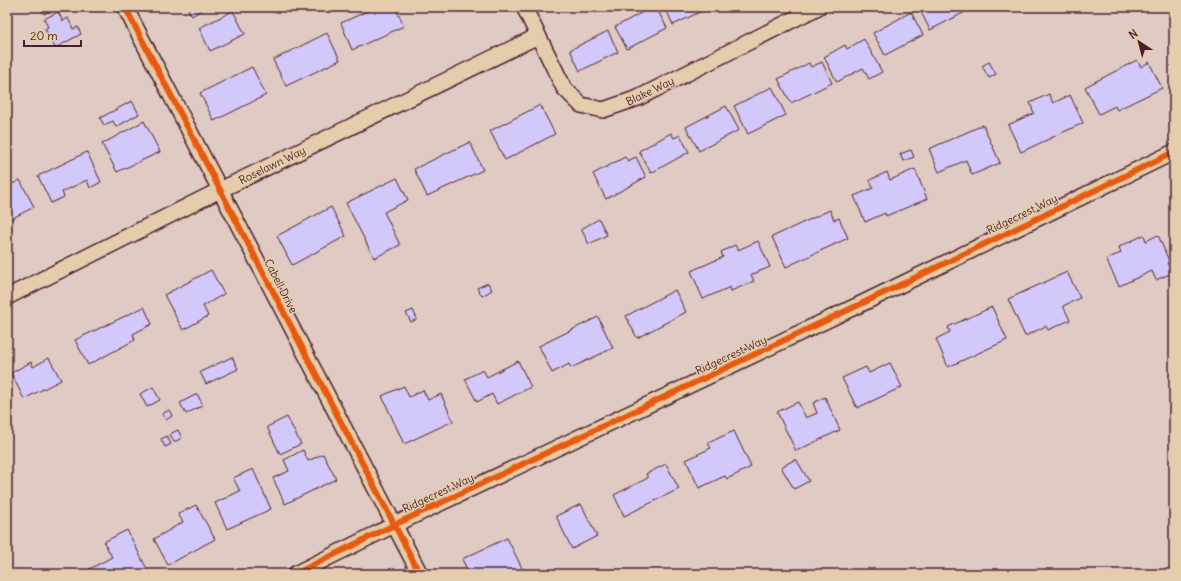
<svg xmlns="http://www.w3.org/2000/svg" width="1181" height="581" viewBox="0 0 1181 581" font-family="Delius,sans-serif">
  <rect width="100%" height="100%" fill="#dfcbc3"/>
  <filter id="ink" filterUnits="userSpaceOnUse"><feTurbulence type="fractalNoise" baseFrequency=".025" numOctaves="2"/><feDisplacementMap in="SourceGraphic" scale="8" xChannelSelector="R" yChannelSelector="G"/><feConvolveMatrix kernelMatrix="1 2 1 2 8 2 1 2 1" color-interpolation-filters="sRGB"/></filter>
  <g filter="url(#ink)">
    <!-- building -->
    <g fill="#d2c8fa" stroke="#4a1f2b">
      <path d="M39,7H56L44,14Z"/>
      <path d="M187,7H206L192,16Z"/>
      <path d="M376,7H395L404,26L352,50L341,23Z"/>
      <path d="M652,7H656L667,28L627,49L615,27Z"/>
      <path d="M665,7H710L673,25Z"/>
      <path d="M921,7H968L969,10L930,30L919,8Z"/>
      <path d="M233,11L245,34L210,51L199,28Z"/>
      <path d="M58,12L63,21L68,18L73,29L78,27L81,34L55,48L45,29L48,27L44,19Z"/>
      <path d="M911,12L923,35L885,55L873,33Z"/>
      <path d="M608,31L618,52L580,71L570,50Z"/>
      <path d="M327,33L340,60L286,86L273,60Z"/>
      <path d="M864,39L882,72L869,79L863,68L837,82L824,57L845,45L847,49Z"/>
      <path d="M1137,60L1141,67L1149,62L1162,88L1117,110L1115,106L1099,114L1085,87Z"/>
      <path d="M822,62L832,83L791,103L778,79L809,63L811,67Z"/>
      <path d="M989,62L996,74L989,78L982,66Z"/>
      <path d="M252,67L266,95L214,121L200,93Z"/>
      <path d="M772,87L786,115L748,134L734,106Z"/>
      <path d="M1049,94L1053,103L1070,95L1083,123L1021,152L1008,125L1034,113L1030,103Z"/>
      <path d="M132,101L139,114L116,127L113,121L104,125L100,118Z"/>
      <path d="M540,105L555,134L505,160L490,131Z"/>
      <path d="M726,106L739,130L699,151L686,127Z"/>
      <path d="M144,121L160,152L117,172L102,144Z"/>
      <path d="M983,125L1000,163L972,175L966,160L939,172L929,149Z"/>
      <path d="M671,133L674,138L680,135L689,152L651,173L639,151Z"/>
      <path d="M470,142L483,170L427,196L414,169Z"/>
      <path d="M911,150L914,157L903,161L900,154Z"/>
      <path d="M87,152L101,182L90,188L87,180L62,192L64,197L51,203L38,176Z"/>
      <path d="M625,157L628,161L636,157L646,177L606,199L593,174Z"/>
      <path d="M915,169L927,199L886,216L885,213L865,222L854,196L873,188L870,180L887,172L890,180Z"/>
      <path d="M397,178L408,200L384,212L400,245L374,258L346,203Z"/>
      <path d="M20,180L34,207L7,221V187Z"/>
      <path d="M331,207L346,236L292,265L277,236Z"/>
      <path d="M830,210L834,220L839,218L848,238L786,267L772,237Z"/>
      <path d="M599,219L607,235L589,244L581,229Z"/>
      <path d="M1144,235L1146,241L1158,235L1169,261L1167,263L1172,273L1156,280L1152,271L1119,286L1106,259L1121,253L1119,247Z"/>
      <path d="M758,241L770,267L751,275L754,281L731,291L730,287L703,299L691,271L723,257L721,252L735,245L738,250Z"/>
      <path d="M211,270L224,294L203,306L208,316L183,330L164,295Z"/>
      <path d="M1067,272L1080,298L1063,306L1070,320L1048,330L1046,326L1025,336L1008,299Z"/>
      <path d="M488,283L492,290L482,296L477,288Z"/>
      <path d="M675,290L686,312L637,338L626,316Z"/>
      <path d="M144,307L152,324L133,334L135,340L88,365L75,340Z"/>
      <path d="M992,307L1007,340L948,367L936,339L950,332L948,327Z"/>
      <path d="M413,310L417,319L411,322L406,313Z"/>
      <path d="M598,317L613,348L571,368L569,364L552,373L539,346Z"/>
      <path d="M232,357L238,369L206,384L200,372Z"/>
      <path d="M49,358L61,380L24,399L11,373L31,362L33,367Z"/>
      <path d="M518,361L531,387L497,404L492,394L477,402L465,379L483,370L487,377Z"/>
      <path d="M890,363L902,387L857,408L842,378L866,367L869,373Z"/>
      <path d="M404,386L409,397L423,390L428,400L441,394L453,421L404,444L382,396Z"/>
      <path d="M153,387L160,400L147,407L140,394Z"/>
      <path d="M197,394L203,405L186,414L180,403Z"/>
      <path d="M825,397L840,430L796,451L777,412L798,402L806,418L817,413L813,403Z"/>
      <path d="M169,410L172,416L166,420L162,414Z"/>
      <path d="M287,417L301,444L280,454L267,427Z"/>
      <path d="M178,430L182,438L174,442L170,434Z"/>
      <path d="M734,431L751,467L727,479L725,476L699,488L686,460L711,448L708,443Z"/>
      <path d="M167,436L171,444L165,447L161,439Z"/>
      <path d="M303,450L308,461L323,454L336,479L285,504L273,478L289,471L284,460Z"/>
      <path d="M796,459L809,481L794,489L781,467Z"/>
      <path d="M666,464L679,489L624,516L614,495L648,478L646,474Z"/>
      <path d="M253,469L271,509L227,529L215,503L240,491L233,478Z"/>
      <path d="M581,504L597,536L572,549L556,516Z"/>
      <path d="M196,505L215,539L168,565L154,539L183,522L178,514Z"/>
      <path d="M127,530L148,571L143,574H80L112,557L104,542Z"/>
      <path d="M507,538L525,574H469L462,559Z"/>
    </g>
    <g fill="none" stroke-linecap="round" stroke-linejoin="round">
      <!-- minor casing -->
      <g stroke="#4a1f2b" stroke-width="18">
        <g id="minor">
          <path d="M125,7L420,574"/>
          <path d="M524,7L564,88L581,105L603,110L638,98L818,7"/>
          <path d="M7,297L220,190L538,36"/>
          <path d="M295,574L394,525L865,302L1174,152"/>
        </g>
      </g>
      <!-- minor -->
      <use href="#minor" stroke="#e4ccac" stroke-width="15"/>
      <!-- cycleway casing -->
      <g stroke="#e4ccac" stroke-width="8">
        <g id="cycleway">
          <path d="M125,7L420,574"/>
          <path d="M295,574L394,525L865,302L1174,152"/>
        </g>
      </g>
      <!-- cycleway -->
      <use href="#cycleway" stroke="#e8590c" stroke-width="6"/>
    </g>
  </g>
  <g text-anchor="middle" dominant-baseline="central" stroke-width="3" stroke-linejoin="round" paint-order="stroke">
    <!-- street labels -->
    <g font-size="11" fill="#4a1f2b" stroke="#e4ccac">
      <text transform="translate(650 91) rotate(-26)">Blake Way</text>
      <text transform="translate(272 165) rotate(-26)">Roselawn Way</text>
      <text transform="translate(1022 214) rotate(-26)">Ridgecrest Way</text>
      <text transform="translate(281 286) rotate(63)">Cabell Drive</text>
      <text transform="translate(731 355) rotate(-25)">Ridgecrest Way</text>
      <text transform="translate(438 493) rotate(-25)">Ridgecrest Way</text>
    </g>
  </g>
  <!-- margin -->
  <rect width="1181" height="581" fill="none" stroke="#e4ccac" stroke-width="24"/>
  <rect x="12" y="12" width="1157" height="557" fill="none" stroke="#4a1f2b" stroke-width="1.5" filter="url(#ink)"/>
  <!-- north arrow -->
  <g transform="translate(1139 42) rotate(324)" stroke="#e4ccac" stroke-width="3" paint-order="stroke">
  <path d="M0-3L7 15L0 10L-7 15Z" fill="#4a1f2b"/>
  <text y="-6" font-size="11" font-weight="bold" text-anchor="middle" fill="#4a1f2b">N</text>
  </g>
  <!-- scale -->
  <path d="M24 40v6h57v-6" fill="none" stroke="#4a1f2b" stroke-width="2"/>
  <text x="30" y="40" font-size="12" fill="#4a1f2b" stroke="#e4ccac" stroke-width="3" paint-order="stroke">20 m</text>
</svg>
